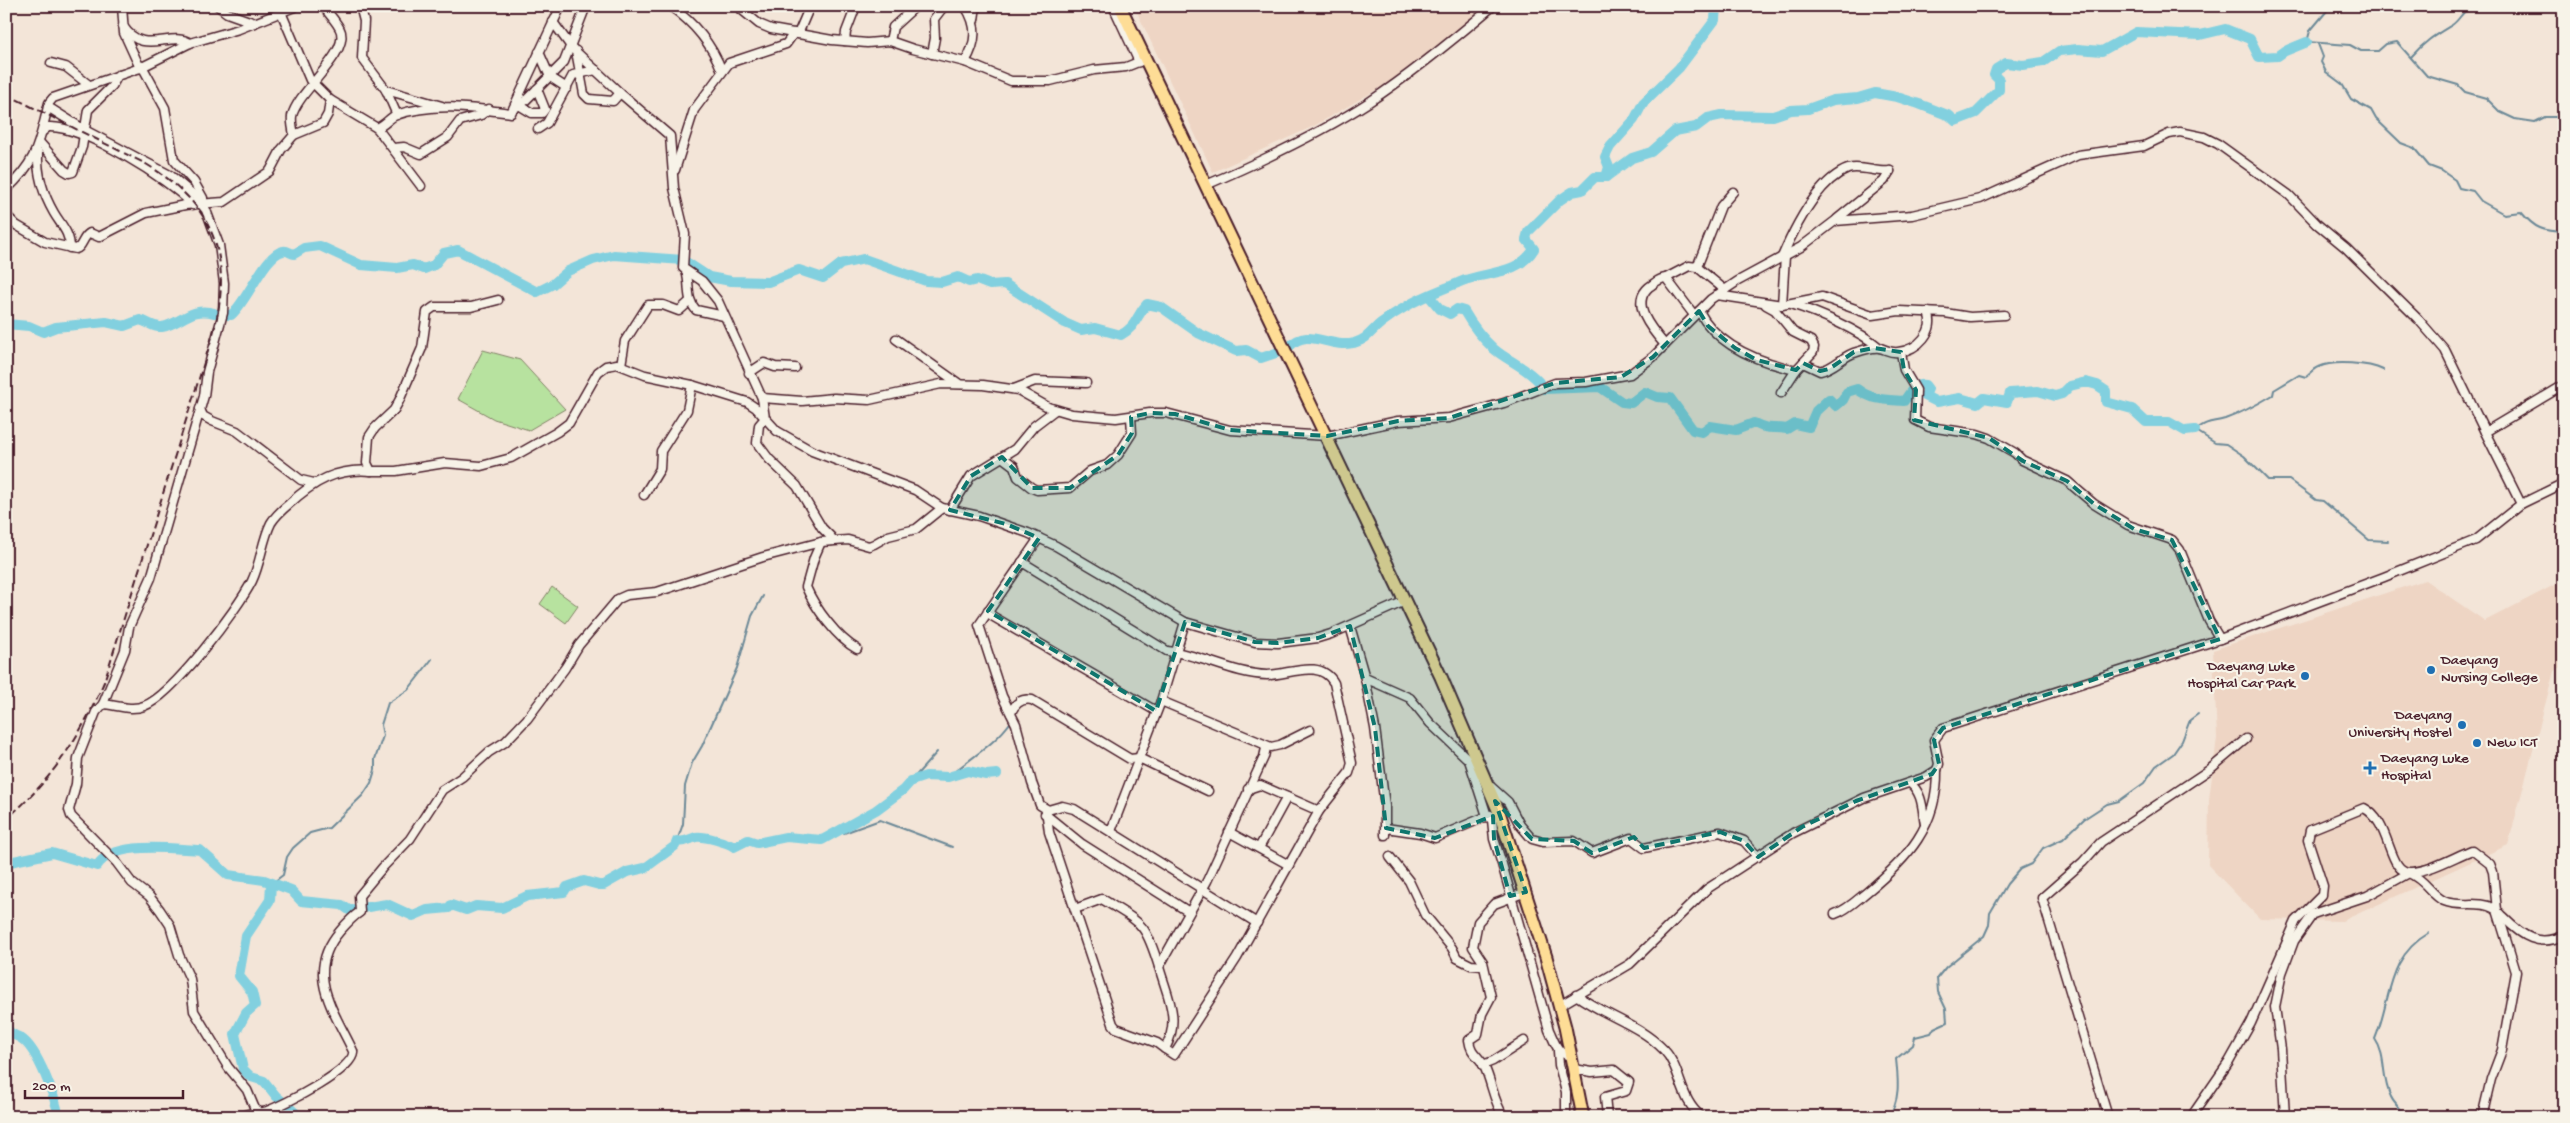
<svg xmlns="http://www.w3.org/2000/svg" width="2570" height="1123" viewBox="0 0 2570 1123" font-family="'Gochi Hand',sans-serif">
  <rect width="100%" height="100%" fill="#f3e5d8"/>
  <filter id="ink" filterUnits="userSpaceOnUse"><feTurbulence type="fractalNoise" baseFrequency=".02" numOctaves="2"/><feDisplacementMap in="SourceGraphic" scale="10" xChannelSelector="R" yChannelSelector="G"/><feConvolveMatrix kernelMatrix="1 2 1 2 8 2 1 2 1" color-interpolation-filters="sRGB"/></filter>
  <g filter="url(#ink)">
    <!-- built -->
    <g fill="#eed5c4">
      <path d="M1134,6H1483L1451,36L1388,83L1314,126L1213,172Z"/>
      <path d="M2425,580L2485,621L2564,580V665L2554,671L2508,845L2342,921L2260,919L2208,865L2209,799L2217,738L2213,650Z"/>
    </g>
    <!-- green -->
    <g fill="#b7e29f" stroke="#808065">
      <path d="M483,350L520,360L565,409L529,430L494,419L458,399Z"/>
      <path d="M552,587L578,606L566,623L540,604Z"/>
    </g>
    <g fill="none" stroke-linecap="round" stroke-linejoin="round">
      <!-- stream -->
      <g stroke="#6c8997" stroke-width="2">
        <path d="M2331,6L2310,31L2307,42L2350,45L2361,51H2378L2386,44L2397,42L2427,76L2458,85L2465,92L2486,98L2500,112L2515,119L2535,122L2545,117H2564"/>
        <path d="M2318,44L2323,57L2321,62L2326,72L2342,84L2351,99L2371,110L2376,119L2401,143L2414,148L2429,166L2442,171L2455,180L2459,188L2473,191L2481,201L2504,214L2521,212C2535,229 2543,231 2564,232"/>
        <path d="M2411,57C2425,41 2434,36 2452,25C2460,20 2463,9 2473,6"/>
        <path d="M2383,370C2369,363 2333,360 2319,367C2314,369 2310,374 2306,377L2299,375L2274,390L2273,395C2258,404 2242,413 2225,419C2210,423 2210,420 2195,430L2215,443L2226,444L2244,456L2268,480H2289L2316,500L2323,501L2369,540L2388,541"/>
        <path d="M948,777C969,759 996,744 1012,720"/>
        <path d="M911,781L937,752"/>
        <path d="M835,832L844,833L880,820L952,847"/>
        <path d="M677,841L683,824L685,786L692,763L702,746L737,668L752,616L763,596"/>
        <path d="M271,884L283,875L287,857L293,848L310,833L329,828L363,795L371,783L375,770V759L383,736L381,725L388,703L408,690L432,659"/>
        <path d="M1888,1117C1901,1101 1898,1078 1896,1059L1913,1045L1915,1037L1931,1033L1934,1028L1947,1022L1946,1009L1938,992L1937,978L1946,967L1984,936L1989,925L1990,913L2007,884L2020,869L2031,864L2043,848L2063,839L2084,819L2107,804L2119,801L2144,783L2156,766L2173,754L2182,741L2190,720L2198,714"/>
        <path d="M2400,1117L2402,1113C2399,1106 2394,1104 2391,1097C2381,1079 2387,1056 2375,1039C2392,998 2386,958 2429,933"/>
      </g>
      <!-- river -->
      <g stroke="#82d0df" stroke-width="10">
        <path d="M1606,177L1609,167L1605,157L1610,147L1634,120L1643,103L1679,68L1715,20L1716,6"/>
        <path d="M1429,296L1440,309L1450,314L1457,309L1464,311C1472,325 1483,339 1494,349C1508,361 1526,367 1539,382"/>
        <path d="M227,315H231C247,302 265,254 283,251C287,250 290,253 294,254L304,248L320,246L361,265L397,268L413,265L424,269L434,265L444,253L458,250L537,292L553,284L568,271L593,260L614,255L683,260L709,277L731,281L768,282L799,270L823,278L841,264L864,259L926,281L942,282L958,277L969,282L977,280L990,285L1005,284L1065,323L1081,330L1095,328L1121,335C1138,325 1135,317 1147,304L1161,307L1198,333L1236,351L1246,350L1261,358L1279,352"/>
        <path d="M6,324L29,326L43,332L56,327L106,322L124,326L140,320C149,322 153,328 162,327C181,324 191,306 214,313"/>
        <path d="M1289,347C1308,326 1329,349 1354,343C1368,339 1371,331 1381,323C1389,317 1398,311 1407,306C1423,296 1442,290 1460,282C1485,271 1518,276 1534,249L1526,239L1528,232L1560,200L1572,192L1582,190L1595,177H1606L1632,158L1651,152L1675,131L1696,127L1708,118L1722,115L1773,116L1791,110L1808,109L1833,100L1858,98L1875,93L1897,97L1919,104L1950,116L1955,121L1976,113L1999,90V80L1994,75L1996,69L2006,63L2023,65L2043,62L2059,51L2078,49L2102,51L2136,32L2200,35L2225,29L2250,39L2259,57L2278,56L2285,51L2307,42"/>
        <path d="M1544,389L1600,387L1622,402L1631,403L1645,392L1657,397L1670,398L1693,430L1702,432L1710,426L1736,430L1754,423C1770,431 1772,426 1787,429L1795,424L1809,427L1816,411L1829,399L1836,406L1843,400L1847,392L1857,389C1871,400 1886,400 1904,401C1910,393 1914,383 1925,385L1928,389L1925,396L1937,402L1960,398L1978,403L1984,398L2007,402L2010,393L2038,391L2055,396L2062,394L2070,386L2086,382L2097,385L2106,391V402L2132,409L2146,422H2169L2185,431L2195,430"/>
        <path d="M6,864L14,861L52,853L97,866C113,840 172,849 200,850L228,875L264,880L291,890L301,901L342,905L349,910L387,904L413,916L427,910L449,908L451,905L466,910L476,906L502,908L527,896L564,892L567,887L584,881L599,885H604L627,872L645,868L675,846L677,841C685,843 689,839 696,837C704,836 727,842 734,847L748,840L757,843L786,837L822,840L876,810L903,790L911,781L926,776L948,777L968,771L986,775L997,774"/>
        <path d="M271,884L270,900L246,936L239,976L252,992L255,1005L246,1013L235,1034L243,1069L251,1077L264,1081L276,1096L300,1117"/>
        <path d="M6,1028C13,1037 15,1034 22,1039C38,1050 55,1097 59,1117"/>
      </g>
      <!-- minor casing -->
      <g stroke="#4a1f2b" stroke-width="11">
        <g id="minor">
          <path d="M122,6L124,33L140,68"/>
          <path d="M218,6L227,13L255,23"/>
          <path d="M360,6L364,21L362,58L386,90L397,115"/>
          <path d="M670,6C693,22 712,45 722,71"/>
          <path d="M737,6L759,24L771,29L832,40L867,43L890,41L913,49L965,62L1011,81H1050L1094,70L1126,67L1146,59"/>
          <path d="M1113,6L1139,62"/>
          <path d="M281,12L310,80L330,100L377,128C385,125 389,118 396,115C433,102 474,108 511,113L561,6"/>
          <path d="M974,20L976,6"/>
          <path d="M553,22L572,48L620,93L670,136L674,188L685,234L683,268L702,281L718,301L762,398L765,418L759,425L757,443L769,459L797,486L822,528L831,537V541"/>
          <path d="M123,26C143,57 171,30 190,43"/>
          <path d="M798,34L810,6"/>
          <path d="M845,41L846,32L856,6"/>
          <path d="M890,41L893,27L916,6"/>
          <path d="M576,51L584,94L589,99L613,101L620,93"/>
          <path d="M539,52L550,77L567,88"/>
          <path d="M932,54L935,38L934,19L944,6"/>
          <path d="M965,62C977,42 978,26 965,6"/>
          <path d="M51,63L66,67L89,85"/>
          <path d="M142,66L165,108L174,160L194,182L203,198V204"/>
          <path d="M386,90L442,106"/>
          <path d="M519,105L532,113H542L545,109L537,89"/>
          <path d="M48,107L83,129L170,175L195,196L206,210L219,245L224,283L223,313L207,372L204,396L151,578L129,627L125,650L103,704L96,712L78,758L76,784L69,810L71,816L117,863L132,883L149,896L160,910L170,925L179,955L190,979L194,1011L228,1067L247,1090L255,1109L266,1117"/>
          <path d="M515,108L525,101L564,62L586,6"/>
          <path d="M377,128L421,186"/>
          <path d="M538,129L547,123L573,75L596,70"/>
          <path d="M42,132L48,127C83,125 169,179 193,205"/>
          <path d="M294,135C293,129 291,122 292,116C298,91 347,56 341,32C339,24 328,13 323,6"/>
          <path d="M40,143L64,170L69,173L73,172L82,147L88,110L112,86L118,75"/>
          <path d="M393,148L404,147L421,154L448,137L460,121L481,115L489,109"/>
          <path d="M38,153C37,175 43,194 54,213C61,225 70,233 70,248"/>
          <path d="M675,170L694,110L729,63L786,44L794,33"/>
          <path d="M1206,185C1262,161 1318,135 1369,102C1413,73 1453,40 1493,6"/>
          <path d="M6,190C39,159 38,144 49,103L53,98L140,68L190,43L239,29L297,6"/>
          <path d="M6,215L16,225L45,242L76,249C83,247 82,237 90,233L99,237L146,213L185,205L224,202L270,171L281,150L294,135L323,123L328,114L330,100"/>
          <path d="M1837,219L1884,181L1890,171"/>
          <path d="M1782,257C1794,229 1818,180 1848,169C1861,165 1877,173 1890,171"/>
          <path d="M686,271C691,286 685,297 696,310L724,316"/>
          <path d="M1666,278L1689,266L1697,267"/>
          <path d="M1725,290L1697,267L1721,206L1733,192"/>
          <path d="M1717,295L1782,305L1822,297L1872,315L1899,311L1945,313L1970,317L2004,315"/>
          <path d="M498,300L471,307H434L427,312L422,348L399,401L394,410L375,428L369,437L367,463L371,471H396L445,463L481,466L511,458L557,432L569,423L598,372L606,366L617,364L645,375L692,385L747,402L756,408L777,431L812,451L915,490L942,508L979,516L1028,533L1056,546L1185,622L1255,642L1278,643L1318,638L1331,634L1405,601"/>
          <path d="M1791,304C1817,312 1859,330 1880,348"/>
          <path d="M1766,305L1775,310L1793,332L1811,341L1814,347L1813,352L1796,370L1781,393"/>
          <path d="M1782,305L1785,256"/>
          <path d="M1699,311C1717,346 1759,362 1796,370"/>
          <path d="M896,339L958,383"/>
          <path d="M1665,345C1653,331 1629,304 1649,287C1655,283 1659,278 1666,278L1694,315"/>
          <path d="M1901,352L1904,370L1916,390L1915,420L1929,427L1977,434L1989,438L2015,453L2022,460L2067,481L2094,504L2128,525L2172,540L2180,550L2209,621L2220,639"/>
          <path d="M1803,363L1820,371C1835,368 1843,355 1857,352C1863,350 1873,347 1880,348C1887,350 1891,353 1898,352C1918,350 1936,331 1928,312"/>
          <path d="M621,365L625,341L648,305H663L679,311L689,302"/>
          <path d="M749,373L764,363L775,367L795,368"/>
          <path d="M1014,389L1035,381L1086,383"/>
          <path d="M762,398L802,401L834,398L869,400L941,384L983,385L1018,390L1048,407L1072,414L1116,418L1150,413H1166L1230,430L1327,436L1398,421L1449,418L1504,403L1555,383L1586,382L1630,374L1653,357L1711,299L1738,281L1801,247L1835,221L1912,215L1980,199L2078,155L2144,146L2169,134L2180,132L2204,137L2218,144L2289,195L2317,224L2346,248L2418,319L2445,350L2485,432"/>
          <path d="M200,409L203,416L212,421L237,431L301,480L314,483"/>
          <path d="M1002,457L1014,466L1018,477L1032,488L1037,490L1070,488L1090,471L1107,465L1118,455L1132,433L1131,417"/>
          <path d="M644,495L660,469L661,451L687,410L692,385"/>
          <path d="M2521,504L2485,432L2564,385"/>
          <path d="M950,510L971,476L1015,449L1034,426L1055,410"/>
          <path d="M1039,538L979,625L1002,696L1016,724L1032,783L1040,805L1048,810L1062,806L1074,809L1257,923"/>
          <path d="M821,542L814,558L806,587C815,608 837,638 857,649"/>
          <path d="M1022,562L1167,651C1200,654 1233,674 1267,675C1289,675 1320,658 1334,683L1352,763L1349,773L1319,811L1237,958L1174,1055L1165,1049C1181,1019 1168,998 1159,967L1207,881L1264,757L1266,748L1263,744"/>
          <path d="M988,611L992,616L1156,711"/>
          <path d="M1350,626L1365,678L1375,728L1385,806V835"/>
          <path d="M1365,678L1410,698L1430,723L1471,762"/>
          <path d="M1161,701L1271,747L1280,745L1310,730"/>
          <path d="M103,704C116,705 131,711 144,706C172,696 238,609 252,581C261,562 262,541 271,523C276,515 283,509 289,504C314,481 337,468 371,471"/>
          <path d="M1011,713C1015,703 1022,698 1032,700L1130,759L1139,758L1208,791"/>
          <path d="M1469,760L1487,816L1492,820L1494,839L1502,864L1549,1030C1554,1040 1558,1057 1571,1055"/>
          <path d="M1910,783C1923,794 1922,808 1925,824"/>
          <path d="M1488,784L1508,802L1520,825L1532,839L1543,842L1574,841L1592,853L1631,838L1644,848L1720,832L1744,841L1758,857"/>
          <path d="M1248,789L1260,785L1319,811"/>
          <path d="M1046,809L1049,832L1113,1024L1116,1028L1157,1043L1165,1049"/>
          <path d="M1045,814L1082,844L1189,912"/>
          <path d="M1386,828L1420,833L1435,838L1490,815"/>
          <path d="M1111,831L1161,701L1185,622"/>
          <path d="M1229,832L1289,865"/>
          <path d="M1259,848L1287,797"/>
          <path d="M1390,857L1409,881L1425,915L1452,948L1457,958L1471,965L1483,966"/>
          <path d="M1075,909L1102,899C1142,924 1145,921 1159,967"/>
          <path d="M1835,914C1847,910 1857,900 1867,892C1907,859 1938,826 1937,770"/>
          <path d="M1576,995C1605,1016 1639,1024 1664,1050C1682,1069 1679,1100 1702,1117"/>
          <path d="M1559,1006L1630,964L1707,889L1793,833L1864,798L1926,777L1937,770L1939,764L1934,740L1943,728L2220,639L2384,577L2476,540L2521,504L2564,483"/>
          <path d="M1558,1051L1559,1065L1566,1092V1117"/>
          <path d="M1483,1065L1493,1061L1524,1041"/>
          <path d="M1574,1069L1592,1072L1614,1070L1629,1082L1626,1091L1605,1097L1607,1117"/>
          <path d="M241,1117C249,1111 258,1114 267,1111C283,1105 357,1069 353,1051C333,1009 304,973 340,931C346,924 352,917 360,912L359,896L383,867L410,839L442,790L462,777L489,752L505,742L527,719L565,668L579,645L618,599L627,595L657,592L763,557L821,542L848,540L869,546L874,544L888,536L916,529L942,508"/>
          <path d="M1504,1117C1493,1101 1492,1082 1484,1066C1478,1054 1471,1055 1469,1040L1478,1034L1482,1014L1491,997L1483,962L1473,947L1478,922L1494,904L1526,892"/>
          <path d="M2108,1117L2042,898L2083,862L2101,842L2209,770L2246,739"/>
          <path d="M2191,1117L2229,1062L2251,1023L2296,921L2322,895L2323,886L2308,840L2310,830L2364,808C2392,822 2387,874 2411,872C2431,871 2454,857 2472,850L2490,864L2493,872L2497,910L2516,972L2502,1050L2491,1079L2482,1117"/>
          <path d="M2285,1117L2281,1049L2275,1007L2282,973L2294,941L2313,914L2367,896L2409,873C2427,881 2430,894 2444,901C2459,908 2478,900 2493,908C2498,910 2500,915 2504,918C2522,936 2539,948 2564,935"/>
        </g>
      </g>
      <!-- highway casing -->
      <g stroke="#4a1f2b" stroke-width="15">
        <path id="highway" d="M1120,6L1441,677L1499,812L1546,957L1565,1027L1583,1117"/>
      </g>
      <!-- minor -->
      <use href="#minor" stroke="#f7f3e8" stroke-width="8"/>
      <!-- highway -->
      <use href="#highway" stroke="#fedd96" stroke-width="11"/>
      <!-- rail -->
      <path stroke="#4a1f2b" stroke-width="2" stroke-dasharray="8 4" stroke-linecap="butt" d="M6,94L146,164C214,205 234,258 213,334L104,682C82,734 50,783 6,819"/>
    </g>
  </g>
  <!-- marked area -->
  <path fill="#0f766e" fill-opacity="0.2" stroke="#0f766e" stroke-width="4" stroke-dasharray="10 6" stroke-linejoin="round" d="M1699,311L1708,326L1735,348L1757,360L1796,370L1803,363L1820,371L1829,369L1854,352L1874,348L1901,352L1904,370L1916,390L1914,420L1989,438L2023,461L2067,481L2094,504L2134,529L2172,540L2220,639L1943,728L1934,740L1939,764L1932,774L1856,801L1802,827L1758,857L1744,841L1720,832L1644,848L1634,837L1592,853L1574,841L1532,839L1495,801L1526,892L1510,896L1494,839L1493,816L1435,838L1386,828L1375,728L1350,626L1318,638L1278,643L1255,642L1185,622L1156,711L988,611L1039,538L1006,524L950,510L971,476L1002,457L1032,488H1070L1118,455L1132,433L1131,417L1150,413L1175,414L1230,430L1327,436L1398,421L1449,418L1555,383L1621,377L1653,357Z"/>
  <!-- markers -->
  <g fill="#1f6fb2" stroke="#f7f3e8" stroke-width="2">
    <circle cx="2431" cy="670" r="5"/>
    <circle cx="2305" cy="676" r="5"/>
    <circle cx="2462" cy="725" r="5"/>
    <circle cx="2477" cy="743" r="5"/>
    <path d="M2367.5 760.5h5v5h5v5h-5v5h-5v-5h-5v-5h5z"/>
  </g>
  <g text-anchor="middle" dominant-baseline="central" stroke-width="4.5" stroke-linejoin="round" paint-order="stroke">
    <!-- poi labels -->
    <g font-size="15" fill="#4a1f2b" stroke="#f7f3e8" text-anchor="start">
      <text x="2441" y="661">Daeyang<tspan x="2441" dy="17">Nursing College</tspan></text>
      <text x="2295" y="667" text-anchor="end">Daeyang Luke<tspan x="2295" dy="17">Hospital Car Park</tspan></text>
      <text x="2452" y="716" text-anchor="end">Daeyang<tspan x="2452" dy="17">University Hostel</tspan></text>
      <text x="2487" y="743">New ICT</text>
      <text x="2381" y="759">Daeyang Luke<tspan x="2381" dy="17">Hospital</tspan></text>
    </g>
  </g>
  <!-- margin -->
  <rect width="2570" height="1123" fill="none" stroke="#f7f3e8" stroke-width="25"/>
  <rect x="12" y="12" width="2545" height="1098" fill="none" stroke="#4a1f2b" stroke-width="2" filter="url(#ink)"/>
  <!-- scale -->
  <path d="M25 1090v8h158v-8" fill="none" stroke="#4a1f2b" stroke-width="2.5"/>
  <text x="32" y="1090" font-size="15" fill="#4a1f2b" stroke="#f7f3e8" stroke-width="4" paint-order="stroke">200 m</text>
</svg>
